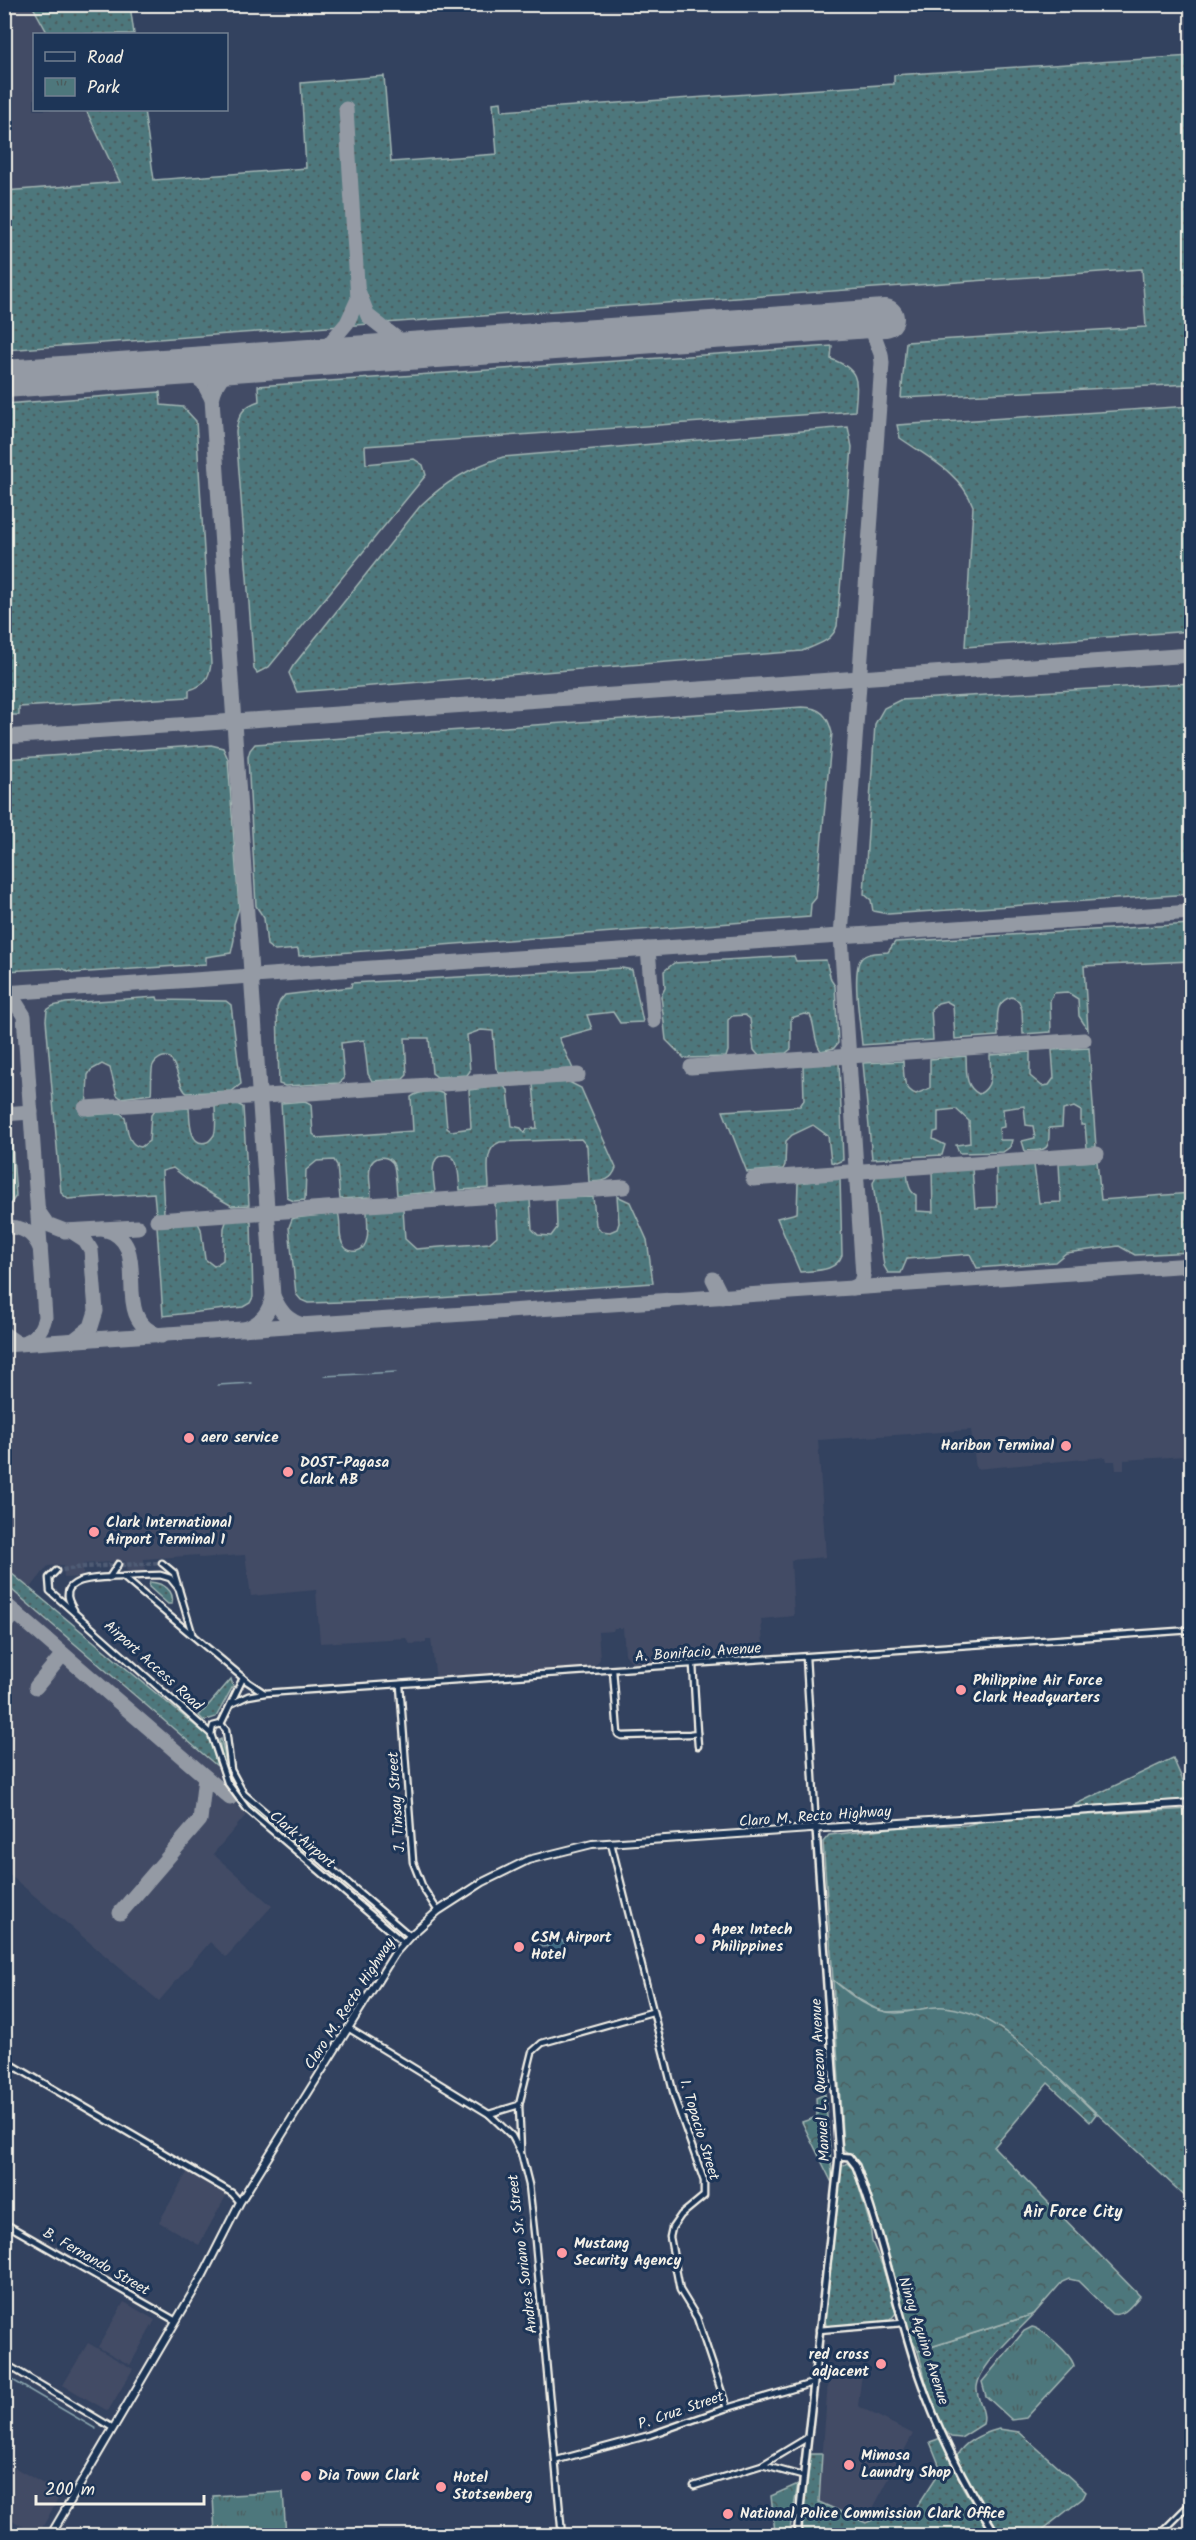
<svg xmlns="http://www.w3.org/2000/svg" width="1196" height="2540" viewBox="0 0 1196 2540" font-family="Kalam,sans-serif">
  <defs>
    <pattern id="grass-dots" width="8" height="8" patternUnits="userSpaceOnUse" patternTransform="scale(1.5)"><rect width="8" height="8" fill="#4e777c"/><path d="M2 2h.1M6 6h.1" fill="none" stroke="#4b5d5e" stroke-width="1.8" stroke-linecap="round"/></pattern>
    <pattern id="forest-crowns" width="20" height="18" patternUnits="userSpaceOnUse" patternTransform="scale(1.5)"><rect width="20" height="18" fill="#4e777c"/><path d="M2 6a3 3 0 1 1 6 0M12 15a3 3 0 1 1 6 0" fill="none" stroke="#4b5d5e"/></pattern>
    <pattern id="park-tufts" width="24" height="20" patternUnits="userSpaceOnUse" patternTransform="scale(1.5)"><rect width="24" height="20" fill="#4e777c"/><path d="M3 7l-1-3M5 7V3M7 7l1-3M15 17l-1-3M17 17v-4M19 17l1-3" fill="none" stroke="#4b5d5e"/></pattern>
  </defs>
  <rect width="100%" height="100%" fill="#33425f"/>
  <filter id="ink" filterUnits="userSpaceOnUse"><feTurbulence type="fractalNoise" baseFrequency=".0167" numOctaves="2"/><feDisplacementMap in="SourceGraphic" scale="12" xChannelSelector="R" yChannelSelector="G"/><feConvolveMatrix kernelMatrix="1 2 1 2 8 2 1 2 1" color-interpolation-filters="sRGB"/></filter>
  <g filter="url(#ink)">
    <!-- built -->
    <g fill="#424b65">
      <path d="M8,5H130L134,34H34V110H144L154,180L306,168L301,83L384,76L391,162L497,154L493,103L501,102L502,111L894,84V75L1191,56V1463L1185,1456L1124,1460V1470H1116L1115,1461H1107L1106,1457L976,1469L971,1430L818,1440L826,1557L791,1560L794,1616L761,1619L764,1657L635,1666L625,1654L623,1628H614L613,1631L598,1632L600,1659L593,1669L436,1680L431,1639H426V1643L410,1644L406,1638L320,1643L316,1590L251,1596L245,1555L199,1558V1555L144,1559L145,1572L127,1574L125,1561L83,1564V1577L64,1578L63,1565L48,1566L29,1590L212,1749L221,1783L230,1798L246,1815L213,1854L272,1906L226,1957L210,1942L159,2001L5,1871L4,19Z"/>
      <path d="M188,2171L227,2194L199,2245L159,2222Z"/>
      <path d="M124,2302L155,2320L130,2365L98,2347Z"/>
      <path d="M88,2343L133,2369L108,2411L63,2385Z"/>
      <path d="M829,2368L862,2373L858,2406L913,2434L865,2523L819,2502Z"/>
      <path d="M5,2462L61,2494L38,2535L5,2516Z"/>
    </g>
    <!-- grass -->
    <g fill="url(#grass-dots)" stroke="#a1b4b2" stroke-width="1.5">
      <path d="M32,5H130L134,34H48Z"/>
      <path d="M1191,56V384L901,398L906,342L1146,327L1142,269L5,350V191L120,182L86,110H144L154,180L306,168L301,83L384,76L391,162L497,154L493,103L501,102L502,111L894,84V75Z"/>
      <path d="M832,346L831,359C862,370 857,383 855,411L365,446L366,464L414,459L423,465L426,475L269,667L257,673L254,669L236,432C238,415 243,406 259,401L258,386Z"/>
      <path d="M160,392L161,405L183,407L196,421L211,664C209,680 203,686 189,690V697L19,707V715H5V404Z"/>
      <path d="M1191,406V631L965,647L973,506C961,473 927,457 900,438L897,425Z"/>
      <path d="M848,427L852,447L837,626C832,642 816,645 802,651L297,692L289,673L293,666L421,505C445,482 470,467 503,457Z"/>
      <path d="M1191,683V894L888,914L873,911L871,900L864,894L875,724L884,708L900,700Z"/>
      <path d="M802,707C821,707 828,716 832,733L816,898L811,904L810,917L299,956L298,949L275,951L267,945L264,918L256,906L248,757L250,750L255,744Z"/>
      <path d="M211,745L223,748L228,759L239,908L234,924V940L231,953L206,957V964L74,973L61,968L5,971V759Z"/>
      <path d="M1191,924V961L1084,966L1088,1030L1079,1016L1078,999L1067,992L1054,993L1050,1000L1051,1032L1023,1034L1022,1010L1019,1001L1012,997C993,1001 998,1019 998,1036L955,1039L953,1005L946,1001L938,1003L931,1009L933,1040L862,1045C861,1029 851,970 861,959C866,952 880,953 888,952L895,942Z"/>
      <path d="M794,956L796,961L826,960L831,980L835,986L838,1043L834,1048L821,1051C813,1041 816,1027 810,1015L804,1014L791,1018V1049L786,1053L758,1055L754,1050L750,1019L745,1015L732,1016L728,1020V1051L726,1057L684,1058L666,1040L661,996L665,988L664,971L674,963Z"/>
      <path d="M622,968L632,970L643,1022L620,1023L613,1012L587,1015L592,1029L559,1038L573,1069L500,1073L496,1068L493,1031L481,1030L467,1035L470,1071L467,1075L437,1077L432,1073L429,1038H405L407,1075L403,1079L372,1081L368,1074L364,1040L341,1043L344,1079L339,1083L285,1086L279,1084L277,1008L280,1001L285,995L351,987L352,983Z"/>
      <path d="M157,997L158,1000L226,1001L231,1005L241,1084L232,1091L187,1093C176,1088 178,1043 156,1061C154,1063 152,1066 152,1070C151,1078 152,1086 151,1094L121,1098L117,1095L110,1068L102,1064L91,1070L88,1075L86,1112L88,1115L120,1113L125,1117C128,1129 127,1145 141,1147L149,1141L151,1115L155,1110L189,1108C190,1119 189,1148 207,1142C210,1141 212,1138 214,1135C217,1127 215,1115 215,1106L237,1104L243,1107L249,1205L232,1206L194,1184L173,1168L162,1171L164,1213L156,1214L154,1193L68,1199L61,1193L46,1020L47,1010L53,1006L66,1003Z"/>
      <path d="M1089,1048L1096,1147L1087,1148L1085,1125H1081V1111L1074,1107L1063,1110L1062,1127L1049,1128C1050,1151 1047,1150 1025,1151L1022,1141L1035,1138L1033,1126L1026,1125L1024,1106L1003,1109L1004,1127L999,1128L1000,1140H1012L1010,1147L1003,1152L959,1153L956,1145L970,1143L969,1121L956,1109L938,1111V1131L934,1132L933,1139L945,1145L942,1155L872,1159L863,1063L903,1061C904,1074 902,1089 916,1094L930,1088V1059L966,1056C967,1072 964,1086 979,1094C995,1086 990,1070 990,1055L1030,1052V1076L1042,1086L1049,1085L1054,1078L1052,1050Z"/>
      <path d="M839,1062L843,1160L836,1163L831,1162L828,1136L813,1125L792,1135L786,1141L785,1165L783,1169L747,1172L723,1111L800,1106L804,1100L803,1065Z"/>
      <path d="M569,1082L581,1088L616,1168C611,1182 602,1181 589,1182L587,1146L581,1139L500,1142C483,1148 489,1173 489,1188L460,1190C459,1182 459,1170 456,1162C454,1157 449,1154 444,1155C428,1156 434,1182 435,1192L397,1195C396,1186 396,1175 394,1166C390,1153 371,1155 370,1168C368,1177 371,1188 371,1197L340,1199L337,1165L334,1160L317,1161L306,1170L305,1200L294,1201L287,1198L281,1103L305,1101L311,1104L313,1134L318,1138L413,1131L411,1097C419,1091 435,1090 444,1094L447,1128L451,1131L471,1128L469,1090L503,1086L508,1090L512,1126L521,1128L525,1133L527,1129L537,1128L533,1084Z"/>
      <path d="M5,1121L11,1129L16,1196L11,1203H5Z"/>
      <path d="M1097,1161L1101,1200L1191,1193V1252L1135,1255L1119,1246L1066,1253L1055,1262L977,1268L970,1254L907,1259L901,1273H888L884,1266L873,1183L877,1173L907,1171C908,1180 908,1191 916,1195V1211L933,1212L932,1170L972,1168L975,1208L997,1207L996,1167L1034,1165L1039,1203L1061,1202L1059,1163Z"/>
      <path d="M840,1178L842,1255C836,1272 816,1270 800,1272L777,1218L797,1213L798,1183Z"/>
      <path d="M617,1196L630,1202L647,1240L653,1283L409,1300L308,1303L301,1300L296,1294L289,1227L292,1219L295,1218L338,1213C342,1222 337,1238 344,1246C346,1250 352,1252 357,1251C372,1247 367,1223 367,1211L403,1209L405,1239L416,1249L489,1243L497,1236L495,1203L530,1200L532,1229L538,1235L551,1236L557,1228L556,1198L593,1197L596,1225L601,1231L610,1232L617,1229L619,1223Z"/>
      <path d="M247,1218L251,1222L253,1297L250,1303L243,1307L163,1316L157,1226L198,1223L201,1229L205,1259L214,1266L223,1260L224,1228L227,1219Z"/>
      <path d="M5,1568L210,1738L217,1766L5,1584Z"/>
      <path d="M150,1582C163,1583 175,1590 172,1604H168L149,1587Z"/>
      <path d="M231,1679L233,1686L216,1717L204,1721L199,1716Z"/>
      <path d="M221,1739L229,1775L243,1797L304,1850V1853C293,1847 284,1837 274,1829C240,1799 226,1787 219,1740Z"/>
      <path d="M1173,1758L1191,1799L1070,1807Z"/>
      <path d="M1191,1809V2202L1053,2072L938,2007L911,2011L887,2012L876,2009L860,2000L833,1980L823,1842L829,1835L911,1826L967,1825L983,1821Z"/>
      <path d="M847,2163L854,2170L870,2225L872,2242L882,2265L896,2313L890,2320L832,2329L827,2328L825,2321L841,2167Z"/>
      <path d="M1034,2314C1019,2331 979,2365 977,2387C976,2400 987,2411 983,2424L961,2438L951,2437C932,2421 925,2374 918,2351Z"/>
      <path d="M999,2429L1019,2432L1086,2492L1083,2498L1036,2535H1003C986,2512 962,2483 957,2455C965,2441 984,2433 999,2429Z"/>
      <path d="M941,2438L962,2486L991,2535L949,2536L916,2531L876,2536H800L811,2454H822L819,2502L866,2523L894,2510L913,2513L939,2473L940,2467L930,2442Z"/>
    </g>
    <!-- forest -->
    <g fill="url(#forest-crowns)" stroke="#a1b4b2" stroke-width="1.5">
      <path d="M833,1980C850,1995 872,2013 896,2013C910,2013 923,2007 937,2007C945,2006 956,2009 964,2011C1009,2023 1063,2082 1096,2114L1090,2122L1048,2083L994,2147L1140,2296C1132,2304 1125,2317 1112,2314L1078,2281L1069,2279L1062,2282L1034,2314L918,2351L909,2333L887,2247L862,2170L856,2160L843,2149Z"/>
      <path d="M825,2094L833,2185L802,2122L817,2117L816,2098Z"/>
      <path d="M798,2484L789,2535H744L775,2532L771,2496Z"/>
    </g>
    <!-- park -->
    <g fill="url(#park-tufts)" stroke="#a1b4b2" stroke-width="1.5">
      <path d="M1032,2327C1043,2329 1072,2355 1074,2366L1026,2418L1012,2420L986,2396L982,2382L1024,2331Z"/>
      <path d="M283,2492L286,2535H215L213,2496Z"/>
    </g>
    <!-- water -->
    <path fill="#3f6b83" stroke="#87a1ab" stroke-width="1.5" d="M543,1939L548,1943L554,1939H560L565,1943V1953L558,1958L552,1956L547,1946L543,1947L540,1944Z"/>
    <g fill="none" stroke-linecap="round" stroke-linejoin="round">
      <!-- stream -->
      <g stroke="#87a1ab" stroke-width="1.5">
        <path d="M325,1376L396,1372"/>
        <path d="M218,1385L252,1383"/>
        <path d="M4,2375L96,2429"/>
      </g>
      <!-- taxiway -->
      <g stroke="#949aa4" stroke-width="15">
        <path d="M359,293L368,316L413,351"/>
        <path d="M318,357L347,323L358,299L346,109"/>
        <path d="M181,367L203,382L212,399"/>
        <path d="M4,737L1192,655"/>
        <path d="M648,949L654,1021"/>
        <path d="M4,993L1192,912"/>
        <path d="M4,995L14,1000L24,1016L45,1317C42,1331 32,1344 17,1343L4,1334"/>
        <path d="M691,1067L1084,1040"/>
        <path d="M85,1108L578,1075"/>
        <path d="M4,1114L31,1112"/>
        <path d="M753,1179L1097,1154"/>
        <path d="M38,1211L47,1224L65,1231L138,1227"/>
        <path d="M157,1220L624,1187"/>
        <path d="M4,1227C22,1226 33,1232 40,1248"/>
        <path d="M103,1229C159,1243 104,1318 161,1336"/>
        <path d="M71,1231L85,1240L91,1250L96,1311L91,1327L74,1340"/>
        <path d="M713,1279L722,1297"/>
        <path d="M853,1288L860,1284L863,1276L841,936L882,363L881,354L868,319"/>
        <path d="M273,1296C280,1311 287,1321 304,1325"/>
        <path d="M245,1329C262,1323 269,1312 273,1296L212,399C217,375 228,369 250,362"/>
        <path d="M4,1345L1192,1265"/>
        <path d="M4,1603L230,1798"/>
        <path d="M4,1626L16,1613"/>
        <path d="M36,1687L63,1654"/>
        <path d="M120,1913L200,1820L205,1777"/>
      </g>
      <!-- runway -->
      <path stroke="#949aa4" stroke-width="38" d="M4,379L885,318"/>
      <!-- minor-tunnel -->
      <path stroke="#505c74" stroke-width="4.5" stroke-dasharray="4.5 2" stroke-linecap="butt" d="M56,1571L83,1567L162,1563"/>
      <!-- minor casing -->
      <g stroke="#f4f1e8" stroke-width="9">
        <g id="minor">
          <path d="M162,1563L174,1573L192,1633"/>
          <path d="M56,1571L49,1578L50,1591L211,1734L227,1782L247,1809L404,1943"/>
          <path d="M123,1577L248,1682L263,1692"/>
          <path d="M109,1578L118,1564"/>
          <path d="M74,1610C50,1575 103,1578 122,1577C135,1576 147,1575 160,1575L170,1578L179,1589"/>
          <path d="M806,1657L816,1829"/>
          <path d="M613,1670L618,1734L622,1736L690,1734L697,1733L693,1665"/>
          <path d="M400,1685L413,1862L423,1888L438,1911"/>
          <path d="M231,1704L248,1696L265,1693L1192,1630"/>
          <path d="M221,1724L226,1730L231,1770L244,1794L410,1936"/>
          <path d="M221,1724L243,1678"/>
          <path d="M697,1733L698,1746"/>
          <path d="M211,1734L213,1726L221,1724"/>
          <path d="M611,1843L675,2099L704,2181V2196L681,2215L672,2228L670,2237L680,2290L697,2318L727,2408"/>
          <path d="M348,2028L489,2114L512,2136L521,2153L529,2185L535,2240L562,2536"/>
          <path d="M4,2060L232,2193L240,2202"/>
          <path d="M489,2114L519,2105"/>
          <path d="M521,2151L519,2105L532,2052L542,2043L652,2012"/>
          <path d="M4,2223L176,2321"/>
          <path d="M819,2330L903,2323"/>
          <path d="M4,2363L113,2428"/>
          <path d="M557,2460L650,2435L727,2408L813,2383"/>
          <path d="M762,2465L802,2476"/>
          <path d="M694,2486L762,2465L807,2438"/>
          <path d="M1158,2536L1192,2502"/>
        </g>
      </g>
      <!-- tertiary casing -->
      <g stroke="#f4f1e8" stroke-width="10">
        <g id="tertiary">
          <path d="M839,2156L849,2157L856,2166C882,2234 896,2307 919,2376C938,2432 966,2486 997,2536"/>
          <path d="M797,2536L839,2156L816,1829"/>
        </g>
      </g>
      <!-- secondary casing -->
      <g stroke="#f4f1e8" stroke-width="10">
        <path id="secondary" d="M50,2536L203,2275L240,2202L395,1953L410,1936L438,1911L483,1882L528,1860L592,1844L1192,1803"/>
      </g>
      <!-- minor -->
      <use href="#minor" stroke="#1d3557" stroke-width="4.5"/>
      <!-- tertiary -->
      <use href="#tertiary" stroke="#1d3557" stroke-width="5"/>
      <!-- secondary -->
      <use href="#secondary" stroke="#1d3557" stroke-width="6"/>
    </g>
  </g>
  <!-- markers -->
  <g fill="#ff9aa2" stroke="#1d3557" stroke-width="2">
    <circle cx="189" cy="1438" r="6"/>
    <circle cx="1066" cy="1446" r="6"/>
    <circle cx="288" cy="1472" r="6"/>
    <circle cx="94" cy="1532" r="6"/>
    <circle cx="961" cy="1690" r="6"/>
    <circle cx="700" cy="1939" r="6"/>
    <circle cx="519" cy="1947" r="6"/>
    <circle cx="562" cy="2253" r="6"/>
    <circle cx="881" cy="2364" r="6"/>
    <circle cx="849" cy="2465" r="6"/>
    <circle cx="306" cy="2476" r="6"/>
    <circle cx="441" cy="2487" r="6"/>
    <circle cx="728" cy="2514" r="6"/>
  </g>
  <g text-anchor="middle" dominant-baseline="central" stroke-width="6" stroke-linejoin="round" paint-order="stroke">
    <!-- poi labels -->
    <g font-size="15" font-weight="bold" fill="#f4f1e8" stroke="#1d3557" text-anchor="start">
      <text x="201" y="1438">aero service</text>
      <text x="1054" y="1446" text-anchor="end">Haribon Terminal</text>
      <text x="300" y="1463">DOST-Pagasa<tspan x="300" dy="17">Clark AB</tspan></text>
      <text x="106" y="1523">Clark International<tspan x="106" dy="17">Airport Terminal 1</tspan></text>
      <text x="973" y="1681">Philippine Air Force<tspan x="973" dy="17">Clark Headquarters</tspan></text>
      <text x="712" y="1930">Apex Intech<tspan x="712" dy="17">Philippines</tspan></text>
      <text x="531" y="1938">CSM Airport<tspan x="531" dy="17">Hotel</tspan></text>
      <text x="574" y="2244">Mustang<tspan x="574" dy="17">Security Agency</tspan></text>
      <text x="869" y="2355" text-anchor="end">red cross<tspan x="869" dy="17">adjacent</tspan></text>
      <text x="861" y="2456">Mimosa<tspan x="861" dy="17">Laundry Shop</tspan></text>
      <text x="318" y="2476">Dia Town Clark</text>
      <text x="453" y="2478">Hotel<tspan x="453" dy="17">Stotsenberg</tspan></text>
      <text x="740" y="2514">National Police Commission Clark Office</text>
    </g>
    <!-- street labels -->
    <g font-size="15" fill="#f4f1e8" stroke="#1d3557">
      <text transform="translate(698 1653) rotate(-4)">A. Bonifacio Avenue</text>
      <text transform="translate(153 1666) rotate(42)">Airport Access Road</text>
      <text transform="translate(397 1802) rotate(-94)">J. Tinsay Street</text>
      <text transform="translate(815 1817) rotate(-4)">Claro M. Recto Highway</text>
      <text transform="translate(302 1840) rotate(40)">Clark Airport</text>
      <text transform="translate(350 2004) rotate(-57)">Claro M. Recto Highway</text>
      <text transform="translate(821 2080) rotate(-93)">Manuel L. Quezon Avenue</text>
      <text transform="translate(699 2130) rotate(73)">I. Topacio Street</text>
      <text transform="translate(523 2254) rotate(-97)">Andres Soriano Sr. Street</text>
      <text transform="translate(96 2262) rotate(30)">B. Fernando Street</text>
      <text transform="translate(923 2341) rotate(72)">Ninoy Aquino Avenue</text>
      <text transform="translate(681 2411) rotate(-19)">P. Cruz Street</text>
    </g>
    <!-- neighbourhood labels -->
    <g font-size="16" font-weight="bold" fill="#f4f1e8" stroke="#1d3557">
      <text x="1073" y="2212">Air Force City</text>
    </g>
  </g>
  <!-- margin -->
  <rect width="1196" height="2540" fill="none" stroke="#1d3557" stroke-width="24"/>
  <rect x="12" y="12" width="1172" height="2516" fill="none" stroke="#f4f1e8" stroke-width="2" filter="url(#ink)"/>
  <!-- legend -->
  <rect x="33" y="33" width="195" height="78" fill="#1d3557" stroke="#738091" stroke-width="1.5"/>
  <rect x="45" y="52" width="30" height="9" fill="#1d3557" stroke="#738091" stroke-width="1.5"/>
  <text x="87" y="63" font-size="18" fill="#f4f1e8">Road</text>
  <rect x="45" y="78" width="30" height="18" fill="url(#park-tufts)" stroke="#738091" stroke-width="1.5"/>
  <text x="87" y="93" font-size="18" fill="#f4f1e8">Park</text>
  <!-- scale -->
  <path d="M36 2495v9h168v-9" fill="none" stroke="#f4f1e8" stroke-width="3"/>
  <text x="45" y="2495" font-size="18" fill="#f4f1e8" stroke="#1d3557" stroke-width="4.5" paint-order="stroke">200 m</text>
</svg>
